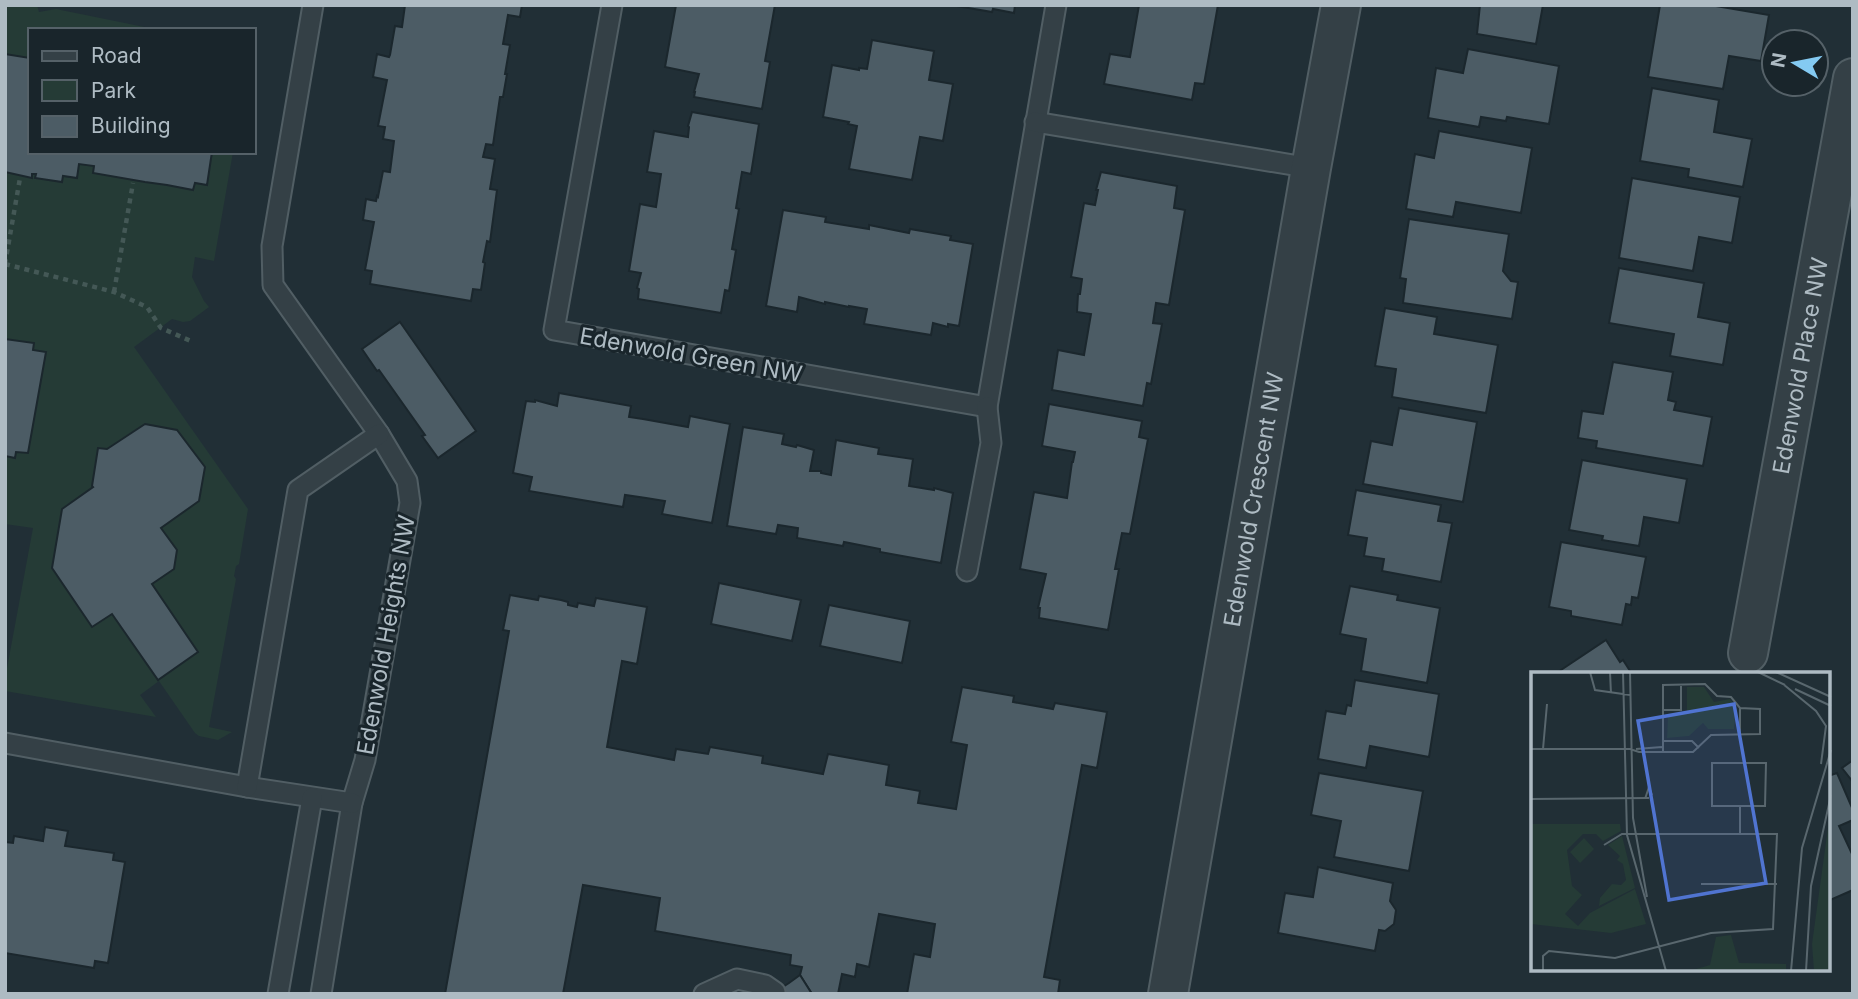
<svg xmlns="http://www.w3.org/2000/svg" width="1858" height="999" viewBox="0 0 1858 999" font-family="Inter,sans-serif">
  <rect width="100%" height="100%" fill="#212f36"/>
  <!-- green -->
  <path fill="#253b36" d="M5,5H37L39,12L56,9L159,30H30V152H233L214,261L195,257L192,277L204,301L209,307L190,321L183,322L172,319L134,347L248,509L239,564L236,566L234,576L236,579L209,727L232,732L218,740L199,736L195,733L159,681L140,695L156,717L5,691V679L33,528L5,524Z"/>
  <!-- building -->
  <g fill="#4c5c65" stroke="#1b272d" stroke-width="2">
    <path d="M405,5H522L520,17L508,15L503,44L510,45L505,74H507L503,97H500L493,145L486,144L483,157L495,159L490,189L497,190L490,242L487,241L483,262L485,263L481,290L473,289L471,301L370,284L372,271L365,270L374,222L363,220L366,199L376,201L377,196L378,197L383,171L390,172L394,141L383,139L385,127L378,126L387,80L373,77L377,54L389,57L390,55L395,26L402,27Z"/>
    <path d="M676,5H775L765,61L770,62L762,109L694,97L695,92H694L699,74L665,67Z"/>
    <path d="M951,5H1015L1014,13L993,9L992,12Z"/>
    <path d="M1139,5H1218L1204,84L1195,83L1192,100L1104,84L1110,54L1130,57Z"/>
    <path d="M1480,5H1543L1536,44L1477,34Z"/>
    <path d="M1660,5H1710L1769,15L1761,61L1729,56L1723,89L1648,77Z"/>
    <path d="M872,40L934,51L929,80L953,84L943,141L920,137L912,180L849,169L857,126L848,124L849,122L823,117L832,65L859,70V68L867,69Z"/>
    <path d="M1468,49L1559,66L1549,124L1507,117L1506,121L1481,117L1479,127L1428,118L1436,68L1463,73Z"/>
    <path d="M5,54L30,58V152H212L207,185L195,183L193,190L167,185L145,182L93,173L94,166L79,164L77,178L63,176L62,182L35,178L36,174H32V178L5,172Z"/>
    <path d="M1652,88L1719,100L1714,132L1752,139L1743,187L1688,177L1689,169L1640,161Z"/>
    <path d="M692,112L759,124L751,174L742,172L736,208L739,209L732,249L736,250L729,291L725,290L721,313L638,299L639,289L637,288L641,273L629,271L640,204L656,207L661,174L647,172L654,131L688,137L689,127L688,126Z"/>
    <path d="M1439,131L1532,148L1521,213L1456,202L1453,217L1406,209L1415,154L1434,158Z"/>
    <path d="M1101,172L1177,186L1174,208L1185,210L1169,305L1156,303L1153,323L1162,324L1151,384L1147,383L1143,406L1052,390L1058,350L1084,355L1091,314L1077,312L1078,294H1080L1082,279L1071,277L1084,203L1095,205L1098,190H1096Z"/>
    <path d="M1632,178L1740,197L1732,243L1699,237L1693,271L1619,258Z"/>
    <path d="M783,210L826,217L825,222L869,229V225L909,233L910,229L951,236L950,240L973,244L959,326L948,324V327L933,323L931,335L864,324L867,309L849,306V307L825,302V304L799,297L797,312L766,306Z"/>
    <path d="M1409,219L1509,234L1503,271L1511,281L1518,282L1512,319L1403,303L1406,279L1400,278Z"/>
    <path d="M1619,268L1704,283L1698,317L1730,323L1723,365L1670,356L1674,334L1609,323Z"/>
    <path d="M1385,308L1437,317L1434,334L1498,345L1486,413L1392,397L1396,369L1375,366Z"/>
    <path d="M400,322L476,431L438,458L422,436L425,435L379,370L377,371L362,349Z"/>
    <path d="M5,339L34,343L33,350L46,352L28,453L16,452L15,458L5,456Z"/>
    <path d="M1613,362L1673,372L1668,400L1676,402L1674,410L1712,417L1703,466L1596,448L1597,441L1578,438L1582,411L1603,414Z"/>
    <path d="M559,393L631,406L629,417L643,419L688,427L690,416L730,424L712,523L662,514L665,501L646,498L625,495L623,507L529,491L532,477L513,473L526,401L535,402V400L557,406Z"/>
    <path d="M1049,404L1142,421L1139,437L1148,439L1130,534L1122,533L1115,569H1119L1108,630L1039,618L1040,608H1038L1046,574L1020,569L1034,492L1067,498L1072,462H1073L1075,452L1042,446Z"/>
    <path d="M1399,408L1477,422L1463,502L1363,484L1371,441L1392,445Z"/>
    <path d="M145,424L177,430L205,467L199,501L161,528L177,550L174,569L152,584L198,652L158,680L112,614L92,627L52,568L62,509L93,487L92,486L98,448L107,449Z"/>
    <path d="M743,427L784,434L782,444L796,447L797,445L814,450L810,471H821V473L831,475L836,440L879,448L878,454L913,459L909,486L934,490V488L953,493L941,563L880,552V549L844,542L843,546L797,538L798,528L778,525L776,534L727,526Z"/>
    <path d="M1582,460L1687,479L1679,523L1644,517L1639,546L1602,540L1603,536L1569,530Z"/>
    <path d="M1356,490L1441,505L1438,521L1452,523L1441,582L1382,571L1384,559L1364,556L1367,538L1348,535Z"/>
    <path d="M1561,542L1646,557L1638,598L1632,597L1631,605L1626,604L1622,625L1571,616V611L1549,607Z"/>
    <path d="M719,583L801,600L792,641L711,624Z"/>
    <path d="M1350,586L1398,595L1397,600L1440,608L1427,683L1361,671L1366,639L1340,634Z"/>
    <path d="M510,595L538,600L539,596L561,600L568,602V605L577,607L578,603L594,606L596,598L647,607L637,664L622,661L607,747L674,760L676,749L708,754L710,747L763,756L762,763L823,774L828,754L889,765L886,785L920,791L918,803L956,809L967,745L951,742L962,687L1014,696L1013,702L1053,709L1055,703L1107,712L1097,768L1082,765L1044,977L1060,980L1058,994H907L914,954L930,957L935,924L879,914L869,967L857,964L855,977L842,974L838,994H812L800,975L802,967L790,965L791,955L655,931L660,898L583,885L563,994H445L509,631L503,630Z"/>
    <path d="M829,605L910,621L902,663L820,646Z"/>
    <path d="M1606,640L1620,662L1623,660L1632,674H1555Z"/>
    <path d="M1355,680L1439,694L1429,757L1370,746L1366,768L1318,759L1326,711L1345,714L1347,705L1351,706Z"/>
    <path d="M1853,760V782L1842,768Z"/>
    <path d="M1319,773L1423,791L1409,871L1334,857L1341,821L1311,815Z"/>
    <path d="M1837,773L1853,810V820L1839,826L1853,856V890L1828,901V776Z"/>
    <path d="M45,827L68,831L65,846L114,853L113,860L125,862L108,963L95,961L94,968L5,953V842L13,843L14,836L43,841Z"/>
    <path d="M1318,867L1393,883L1390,901L1396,910L1394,924L1385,931L1379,930L1375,951L1278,933L1285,893L1313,897Z"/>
    <path d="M800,975L812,994H772L789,983Z"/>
  </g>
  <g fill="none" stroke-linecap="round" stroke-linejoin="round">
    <!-- lane casing -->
    <g stroke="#515e64" stroke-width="23">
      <g id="lane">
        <path d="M313,5L272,246L273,285L379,434L407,481L410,503L365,760L352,803L321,994"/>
        <path d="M612,5L554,330L987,407L1056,5"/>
        <path d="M1035,122L1311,168"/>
        <path d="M967,571L991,443L987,407"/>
        <path d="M5,743L247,787L352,803"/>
        <path d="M247,787L298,490L379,434"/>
        <path d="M278,994L312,798"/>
        <path d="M704,994L737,979L765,985L775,992"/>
      </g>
    </g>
    <!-- street casing -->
    <g stroke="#515e64" stroke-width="42">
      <g id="street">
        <path id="s1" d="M1748,653L1853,78"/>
        <path id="s2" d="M1168,994L1311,168L1341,5"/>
      </g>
    </g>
    <!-- path -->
    <g stroke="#445856" stroke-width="4.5" stroke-dasharray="5 5" stroke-linecap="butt">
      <path d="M5,264L114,292L147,307L161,328L193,342"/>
      <path d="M5,264L20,178"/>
      <path d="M114,292L133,183"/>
    </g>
    <!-- lane -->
    <use href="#lane" stroke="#344046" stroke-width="19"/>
    <!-- street -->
    <use href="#street" stroke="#344046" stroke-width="38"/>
  </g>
  <g text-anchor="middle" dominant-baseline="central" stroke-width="6" stroke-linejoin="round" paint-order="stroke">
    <!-- street labels -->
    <g font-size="23" fill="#aebbc3" stroke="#19252b">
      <text transform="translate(691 355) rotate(10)">Edenwold Green NW</text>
      <text stroke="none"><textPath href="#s1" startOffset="292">Edenwold Place NW</textPath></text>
      <text stroke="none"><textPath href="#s2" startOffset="502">Edenwold Crescent NW</textPath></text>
      <text transform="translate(386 635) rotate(-80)">Edenwold Heights NW</text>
    </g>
  </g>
  <!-- overview -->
  <g transform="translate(1531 672)">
    <rect width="299" height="299" fill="#212f36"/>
    <path d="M156,15H173L183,30L199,27L205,34L203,57H177L172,51L158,64L136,66L137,44L156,40ZM299,141V299H283L281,272ZM0,152H89L90,159L72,169L65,162H52L36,178L41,214L51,223L34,242L47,254L59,241L104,217L115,252L80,261L0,252ZM91,164L104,216L68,234L69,226L81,212L90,213L95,208L92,192L86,188L89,184L77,173ZM53,166L63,177L49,191L39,180ZM200,263L208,291L255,292V299H158L179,293L185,265Z" fill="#253b36"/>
    <path fill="none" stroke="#59676e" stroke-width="2" d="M59,0L64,18L99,23M79,0L80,22M92,0L96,163L135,299M99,0L102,146L116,225M227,0L254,13M245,0L300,25M252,12L285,39L295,54L290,92M264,17L300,34M132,38H150V13M209,62V36M131,69H161L168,76M0,77H99L108,80H162L180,63L229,62V37L209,36L200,25L186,24L174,12L132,13V79M12,77L16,32M105,77L131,75M0,127L118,126M114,127L118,115L121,123M209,134H181V91H235L234,134H209V161M170,212H246M12,299V284L18,279L84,286L180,261L242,257L246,162H91L73,173M260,299L271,176L300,78M275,299L280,214L300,123"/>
    <path fill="#5074d1" fill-opacity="0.15" stroke="#5074d1" stroke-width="3.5" d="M203,32L235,211L138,228L107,49Z"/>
    <rect width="299" height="299" fill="none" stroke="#aebbc3" stroke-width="3.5"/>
  </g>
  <!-- border -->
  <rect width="1858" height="999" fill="none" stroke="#aebbc3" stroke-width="14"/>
  <!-- legend -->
  <rect x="28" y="28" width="228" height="126" fill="#19252b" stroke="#556168" stroke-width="2"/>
  <rect x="42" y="51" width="35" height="10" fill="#344046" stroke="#556168" stroke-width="2"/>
  <text x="91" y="63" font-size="21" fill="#aebbc3">Road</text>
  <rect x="42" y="80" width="35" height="21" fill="#253b36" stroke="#556168" stroke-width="2"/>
  <text x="91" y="98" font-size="21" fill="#aebbc3">Park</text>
  <rect x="42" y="116" width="35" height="21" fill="#4c5c65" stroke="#556168" stroke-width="2"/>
  <text x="91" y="133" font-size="21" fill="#aebbc3">Building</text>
  <!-- north arrow -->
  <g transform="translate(1795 63) rotate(280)"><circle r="33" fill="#19252b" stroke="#556168" stroke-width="2"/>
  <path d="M0-5L12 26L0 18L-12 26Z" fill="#84caf2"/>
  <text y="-10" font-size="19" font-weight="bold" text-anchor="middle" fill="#aebbc3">N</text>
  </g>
</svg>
